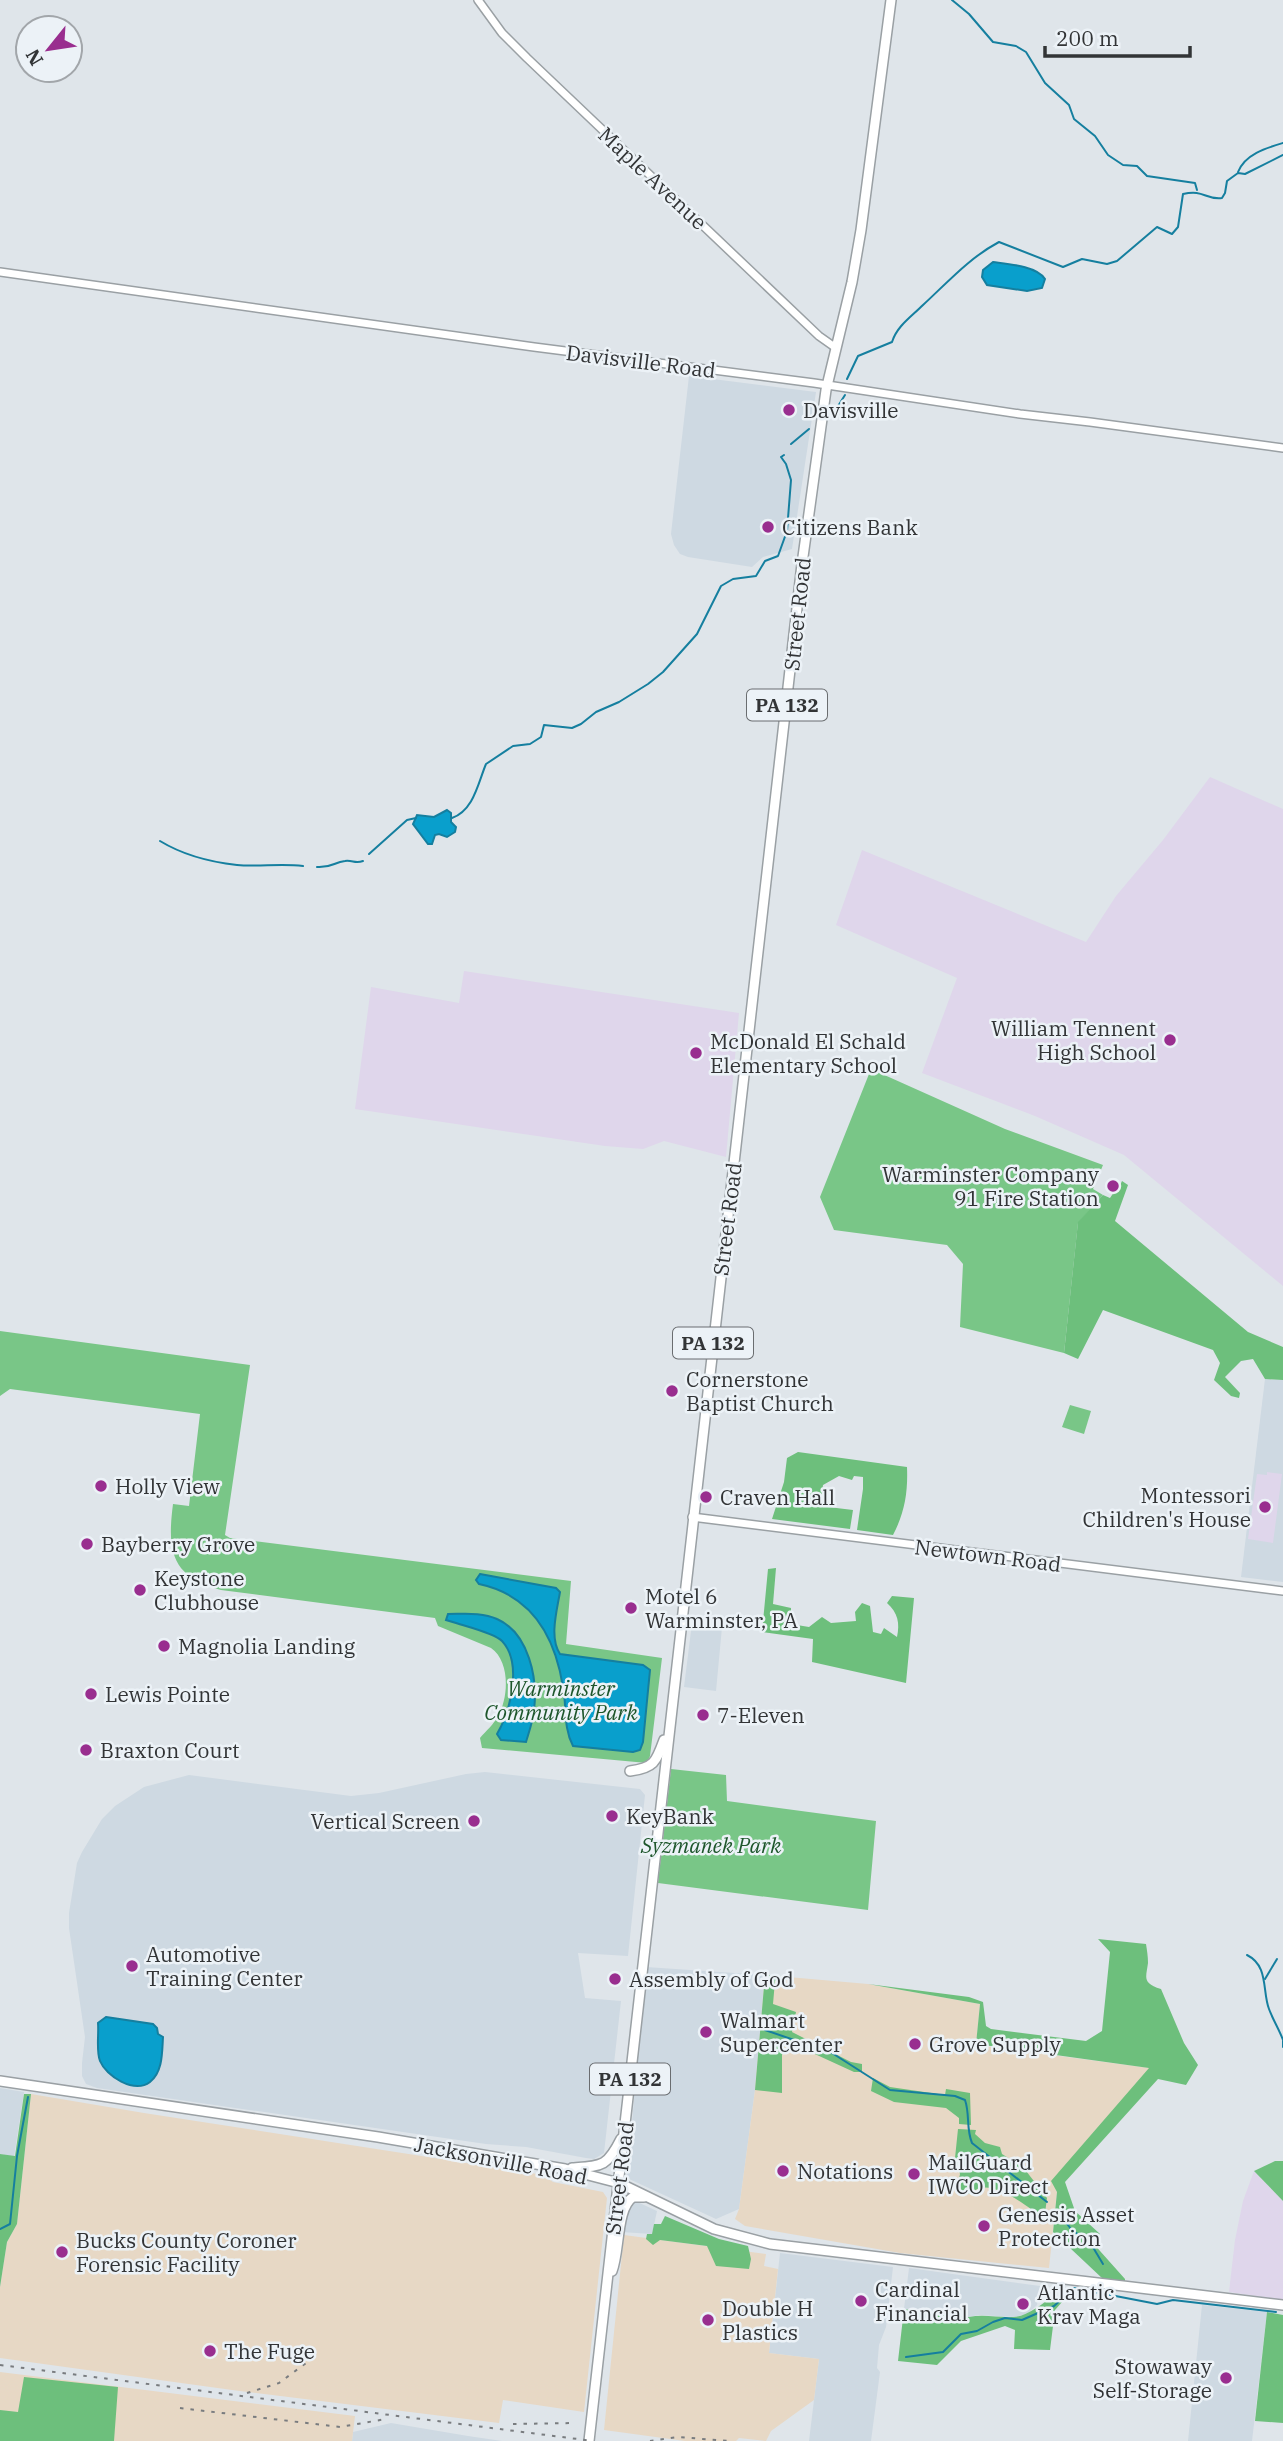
<svg xmlns="http://www.w3.org/2000/svg" width="1283" height="2441" viewBox="0 0 1283 2441" font-family="'IBM Plex Serif',serif">
  <rect width="100%" height="100%" fill="#dfe5ea"/>
  <!-- built -->
  <g fill="#ced9e2">
    <path d="M689,376L816,392L792,549L763,557L752,567L688,557L680,554L674,545L671,534Z"/>
    <path d="M1265,1379L1283,1380V1582L1241,1577Z"/>
    <path d="M692,1623L722,1627L716,1691L684,1687Z"/>
    <path d="M485,1772L640,1789L645,1795L628,1956L578,1953L585,1998L621,2001L604,2153L594,2159L586,2158L526,2147L486,2144L97,2088L86,2084L82,2076V2063L85,2037L69,1928V1913L77,1863L82,1852L102,1819L115,1806L144,1787L189,1775L351,1796L379,1793L466,1774Z"/>
    <path d="M646,1967L765,1975L755,2090L739,2209L716,2219L627,2178Z"/>
    <path d="M0,2088L24,2092L14,2157L0,2154Z"/>
    <path d="M633,2200L657,2211L652,2234L621,2232L624,2210Z"/>
    <path d="M780,2253L893,2267L886,2327L879,2345L877,2368L880,2372L871,2441H809L819,2359L769,2353Z"/>
    <path d="M909,2268L1040,2286L1037,2305L1027,2314L1015,2317L978,2315L969,2317L904,2309Z"/>
    <path d="M1202,2305L1267,2312L1252,2441H1188Z"/>
    <path d="M391,2423L468,2436L502,2441H352L353,2432Z"/>
  </g>
  <!-- industrial -->
  <g fill="#e7d8c5">
    <path d="M765,1975L868,1984L980,2004L976,2045L1150,2068L1052,2181L1057,2192L1049,2268L900,2253L745,2226L735,2219L739,2209L755,2090Z"/>
    <path d="M31,2094L144,2113L544,2175L553,2182L603,2192L607,2198L584,2412L503,2400L499,2423L232,2390L0,2358V2287L7,2242L17,2224Z"/>
    <path d="M624,2235L766,2254L764,2266L778,2269L769,2353L819,2359L814,2400L771,2431L766,2441L739,2438L736,2441H685L604,2430Z"/>
    <path d="M0,2372L355,2416L352,2441H0Z"/>
  </g>
  <!-- education -->
  <g fill="#dfd6eb">
    <path d="M1210,777L1283,809V1286L1124,1155L1035,1116L922,1073L957,978L836,925L862,850L1086,942L1116,896L1163,840Z"/>
    <path d="M464,971L739,1013L726,1157L664,1141L643,1149L605,1146L355,1109L371,987L459,1003Z"/>
    <path d="M1267,1472L1282,1474L1273,1543L1248,1539L1257,1474L1267,1475Z"/>
    <path d="M1254,2171L1283,2201V2300L1229,2292L1235,2240L1243,2201Z"/>
  </g>
  <!-- green -->
  <g fill="#79c687">
    <path d="M871,1069L1005,1129L1103,1165L1093,1189L1103,1195L1078,1223L1064,1353L960,1327L963,1264L947,1245L834,1230L820,1197Z"/>
    <path d="M0,1331L250,1365L225,1535L230,1538L571,1581L566,1644L662,1658L650,1756L647,1763L482,1748L480,1738C486,1731 494,1724 498,1716C509,1697 510,1661 491,1648L438,1626L435,1618L221,1590C171,1577 167,1551 173,1504L189,1506L200,1414L10,1389L0,1396Z"/>
    <path d="M1070,1405L1091,1411L1084,1434L1062,1427Z"/>
    <path d="M671,1769L726,1775L727,1801L876,1821L868,1910L658,1883Z"/>
  </g>
  <!-- forest -->
  <g fill="#6dbf7c">
    <path d="M1122,1181L1128,1185L1115,1221L1248,1332L1283,1347V1380L1265,1379L1253,1359L1241,1361L1225,1377L1240,1393L1239,1398L1231,1396L1214,1380L1220,1363L1213,1350L1103,1310L1078,1359L1064,1353L1078,1222L1103,1195L1110,1198L1114,1192H1117Z"/>
    <path d="M798,1452L907,1467C908,1492 905,1512 893,1535L857,1530L863,1489V1477L854,1476L852,1480L839,1476L823,1485L820,1506L853,1510L850,1529L772,1519L784,1482L787,1458Z"/>
    <path d="M776,1568L773,1604L791,1608V1624L809,1627L822,1617L831,1623L856,1621L855,1612L862,1603L870,1606L873,1632L881,1634L884,1628L897,1637C900,1623 898,1613 887,1603L892,1596L914,1598L906,1683L812,1662L813,1639L762,1632L768,1569Z"/>
    <path d="M1098,1939L1146,1944C1147,1950 1148,1957 1148,1963C1146,1978 1142,1983 1161,1989L1184,2043L1198,2065L1186,2085L1158,2079L1065,2182L1075,2211L1100,2234L1092,2242L1125,2279V2282L1103,2279L1053,2232L1057,2192L1051,2181L1149,2068L976,2044L980,2004L868,1984L969,1997L983,2002L986,2026L991,2029L1086,2041L1102,2031L1110,1952Z"/>
    <path d="M765,1975L781,1976L775,1981L773,2004L796,2012L792,2032L851,2062L862,2064V2072H854L793,2044H785L782,2055V2093L755,2090Z"/>
    <path d="M873,2078L890,2087L945,2095L946,2089L970,2093L971,2125L959,2124V2118L946,2108L894,2102L871,2091Z"/>
    <path d="M24,2094H31L17,2224L7,2242L0,2287V2154L15,2156Z"/>
    <path d="M958,2129L976,2130L975,2134L985,2143L1000,2147L1002,2154L1023,2167L1047,2198L1044,2221C1034,2209 998,2184 981,2188C976,2189 970,2193 965,2196L956,2193L960,2174L955,2158Z"/>
    <path d="M1275,2161H1283V2201L1254,2171Z"/>
    <path d="M665,2216L719,2239L748,2246L751,2259L749,2269L716,2266L707,2246L660,2240L653,2245L646,2239L647,2234H652L654,2224H661Z"/>
    <path d="M1053,2296L1062,2302L1055,2310L1050,2350L1014,2349L1015,2330L1005,2326L961,2341L937,2365L898,2361L904,2309L969,2317C984,2314 999,2318 1014,2317C1028,2316 1042,2304 1053,2296Z"/>
    <path d="M1267,2312L1283,2315V2423L1255,2421Z"/>
    <path d="M24,2377L118,2387L114,2441H0V2410L18,2412Z"/>
  </g>
  <!-- water -->
  <g fill="#099fcc" stroke="#157f9f" stroke-width="2">
    <path d="M993,262C1008,264 1037,266 1045,279L1042,288L1027,291L987,285L982,277L983,270Z"/>
    <path d="M447,810L451,813V822L456,827L455,832L447,837L439,834L435,835L432,844H428L413,824L417,815L434,817Z"/>
    <path d="M480,1574L556,1588L560,1592C557,1610 549,1638 560,1654L643,1665L650,1670L643,1742L640,1750L633,1752L573,1746C563,1727 567,1707 563,1687C555,1636 531,1595 479,1584L476,1580Z"/>
    <path d="M448,1614C464,1614 482,1612 497,1619C529,1633 538,1679 534,1710C533,1721 529,1732 526,1742L501,1740L497,1734C510,1712 523,1663 502,1641C494,1633 468,1627 456,1623L446,1620Z"/>
    <path d="M106,2017L153,2024L157,2028L158,2034L163,2037C162,2052 163,2072 150,2082C134,2094 106,2076 100,2061C96,2051 99,2035 98,2023Z"/>
  </g>
  <g fill="none" stroke-linecap="round" stroke-linejoin="round">
    <!-- stream -->
    <g stroke="#157f9f" stroke-width="2">
      <path d="M952,0L969,14L993,42L1016,46L1026,52L1045,83L1069,105L1074,119L1095,136L1108,155L1123,165L1137,166L1147,176L1195,183L1197,190"/>
      <path d="M1238,172C1245,154 1266,148 1283,143"/>
      <path d="M847,379L858,356L892,342C897,326 911,317 923,305C948,282 969,258 999,242L1063,267L1082,259L1107,264L1117,261L1157,227L1172,234L1178,227L1183,194C1204,189 1205,200 1222,198L1225,193L1227,181L1238,173L1245,174L1283,155"/>
      <path d="M833,414L845,395"/>
      <path d="M791,444L809,429"/>
      <path d="M452,818C474,810 478,783 486,764L513,746L530,744L541,737L544,725L572,728L581,724L596,712L619,702L648,684L663,672L697,634L721,586L733,579L756,576L765,561L778,556L787,531L791,480L786,464L781,457L784,455"/>
      <path d="M160,841C183,855 210,862 237,865C259,867 281,863 303,866"/>
      <path d="M369,854L407,820L416,818"/>
      <path d="M317,867C332,868 334,862 345,861C353,860 355,864 363,861"/>
      <path d="M1247,1955C1269,1966 1262,1991 1269,2009C1273,2020 1279,2029 1283,2040"/>
      <path d="M1265,1979L1277,1959"/>
      <path d="M765,2030L832,2053L890,2090L955,2096L965,2100C970,2114 966,2129 972,2143L1047,2202"/>
      <path d="M1283,2041V2047"/>
      <path d="M1061,2216L1071,2229L1091,2244L1103,2264"/>
      <path d="M0,2229L10,2224L17,2156L28,2097"/>
      <path d="M906,2357L943,2352L961,2334L977,2331L993,2322L1005,2318L1022,2320L1054,2306L1074,2288L1157,2304L1173,2300L1276,2312"/>
    </g>
    <!-- minor casing -->
    <g stroke="#9aa0a4" stroke-width="10">
      <g id="minor">
        <path d="M478,0L502,33L527,58L819,336L836,348"/>
        <path d="M0,272L534,347L814,383L1020,414L1090,422L1283,448"/>
        <path d="M692,1517L1283,1591"/>
      </g>
    </g>
    <!-- major casing -->
    <g stroke="#9aa0a4" stroke-width="12">
      <g id="major">
        <path d="M630,1771C654,1768 656,1762 664,1740"/>
        <path d="M0,2081L378,2137L565,2169L619,2183L714,2229L770,2244L1283,2305"/>
        <path d="M572,2168C602,2166 607,2167 621,2139"/>
        <path d="M612,2271C620,2251 616,2208 633,2197H644"/>
        <path d="M589,2441L802,564L826,390L852,282L861,230L891,0"/>
      </g>
    </g>
    <!-- minor -->
    <use href="#minor" stroke="#fff" stroke-width="7"/>
    <!-- major -->
    <use href="#major" stroke="#fff" stroke-width="9"/>
    <!-- rail -->
    <g stroke="#797c7f" stroke-width="2" stroke-dasharray="3.5 7" stroke-linecap="butt">
      <path d="M0,2365L593,2441"/>
      <path d="M247,2393L279,2383L317,2355"/>
      <path d="M180,2408L340,2427L386,2419"/>
      <path d="M513,2424L576,2423"/>
      <path d="M650,2441L678,2437L729,2441"/>
    </g>
  </g>
  <!-- markers -->
  <g fill="#992e8f" stroke="#ecf2f7" stroke-width="2.5">
    <circle cx="789" cy="410" r="7"/>
    <circle cx="768" cy="527" r="7"/>
    <circle cx="1170" cy="1040" r="7"/>
    <circle cx="696" cy="1053" r="7"/>
    <circle cx="1113" cy="1186" r="7"/>
    <circle cx="672" cy="1391" r="7"/>
    <circle cx="101" cy="1486" r="7"/>
    <circle cx="706" cy="1497" r="7"/>
    <circle cx="1265" cy="1507" r="7"/>
    <circle cx="87" cy="1544" r="7"/>
    <circle cx="140" cy="1590" r="7"/>
    <circle cx="631" cy="1608" r="7"/>
    <circle cx="164" cy="1646" r="7"/>
    <circle cx="91" cy="1694" r="7"/>
    <circle cx="703" cy="1715" r="7"/>
    <circle cx="86" cy="1750" r="7"/>
    <circle cx="612" cy="1816" r="7"/>
    <circle cx="474" cy="1821" r="7"/>
    <circle cx="132" cy="1966" r="7"/>
    <circle cx="615" cy="1979" r="7"/>
    <circle cx="706" cy="2032" r="7"/>
    <circle cx="915" cy="2044" r="7"/>
    <circle cx="783" cy="2171" r="7"/>
    <circle cx="914" cy="2174" r="7"/>
    <circle cx="984" cy="2226" r="7"/>
    <circle cx="62" cy="2252" r="7"/>
    <circle cx="861" cy="2301" r="7"/>
    <circle cx="1023" cy="2304" r="7"/>
    <circle cx="708" cy="2320" r="7"/>
    <circle cx="210" cy="2351" r="7"/>
    <circle cx="1226" cy="2378" r="7"/>
  </g>
  <g text-anchor="middle" dominant-baseline="central" stroke-width="5" stroke-linejoin="round" paint-order="stroke">
    <!-- shield labels -->
    <g fill="#ecf2f7" stroke="#6a6d70" stroke-width="2">
      <rect x="747" y="689.5" width="80" height="31" rx="5"/>
      <rect x="673" y="1327.5" width="80" height="31" rx="5"/>
      <rect x="590" y="2063.5" width="80" height="31" rx="5"/>
    </g>
    <g font-size="19" font-weight="bold" fill="#323436">
      <text x="787" y="705">PA 132</text>
      <text x="713" y="1343">PA 132</text>
      <text x="630" y="2079">PA 132</text>
    </g>
    <!-- street labels -->
    <g font-size="21" fill="#323436" stroke="#ecf2f7">
      <text transform="translate(653 178) rotate(43)">Maple Avenue</text>
      <text transform="translate(641 361) rotate(7)">Davisville Road</text>
      <text transform="translate(797 614) rotate(-84)">Street Road</text>
      <text transform="translate(727 1219) rotate(-83)">Street Road</text>
      <text transform="translate(988 1555) rotate(7)">Newtown Road</text>
      <text transform="translate(501 2160) rotate(11)">Jacksonville Road</text>
      <text transform="translate(619 2178) rotate(-83)">Street Road</text>
    </g>
    <!-- poi labels -->
    <g font-size="21" fill="#323436" stroke="#ecf2f7" text-anchor="start">
      <text x="803" y="410">Davisville</text>
      <text x="782" y="527">Citizens Bank</text>
      <text x="1156" y="1028" text-anchor="end">William Tennent<tspan x="1156" dy="24">High School</tspan></text>
      <text x="710" y="1041">McDonald El Schald<tspan x="710" dy="24">Elementary School</tspan></text>
      <text x="1099" y="1174" text-anchor="end">Warminster Company<tspan x="1099" dy="24">91 Fire Station</tspan></text>
      <text x="686" y="1379">Cornerstone<tspan x="686" dy="24">Baptist Church</tspan></text>
      <text x="115" y="1486">Holly View</text>
      <text x="1251" y="1495" text-anchor="end">Montessori<tspan x="1251" dy="24">Children's House</tspan></text>
      <text x="720" y="1497">Craven Hall</text>
      <text x="101" y="1544">Bayberry Grove</text>
      <text x="154" y="1578">Keystone<tspan x="154" dy="24">Clubhouse</tspan></text>
      <text x="645" y="1596">Motel 6<tspan x="645" dy="24">Warminster, PA</tspan></text>
      <text x="178" y="1646">Magnolia Landing</text>
      <text x="105" y="1694">Lewis Pointe</text>
      <text x="717" y="1715">7-Eleven</text>
      <text x="100" y="1750">Braxton Court</text>
      <text x="626" y="1816">KeyBank</text>
      <text x="460" y="1821" text-anchor="end">Vertical Screen</text>
      <text x="146" y="1954">Automotive<tspan x="146" dy="24">Training Center</tspan></text>
      <text x="629" y="1979">Assembly of God</text>
      <text x="720" y="2020">Walmart<tspan x="720" dy="24">Supercenter</tspan></text>
      <text x="929" y="2044">Grove Supply</text>
      <text x="928" y="2162">MailGuard<tspan x="928" dy="24">IWCO Direct</tspan></text>
      <text x="797" y="2171">Notations</text>
      <text x="998" y="2214">Genesis Asset<tspan x="998" dy="24">Protection</tspan></text>
      <text x="76" y="2240">Bucks County Coroner<tspan x="76" dy="24">Forensic Facility</tspan></text>
      <text x="875" y="2289">Cardinal<tspan x="875" dy="24">Financial</tspan></text>
      <text x="1037" y="2292">Atlantic<tspan x="1037" dy="24">Krav Maga</tspan></text>
      <text x="722" y="2308">Double H<tspan x="722" dy="24">Plastics</tspan></text>
      <text x="224" y="2351">The Fuge</text>
      <text x="1212" y="2366" text-anchor="end">Stowaway<tspan x="1212" dy="24">Self-Storage</tspan></text>
    </g>
    <!-- park labels -->
    <g font-size="21" font-style="italic" fill="#1d562b" stroke="#ecf2f7">
      <text x="561" y="1688">Warminster<tspan x="561" dy="24">Community Park</tspan></text>
      <text x="711" y="1845">Syzmanek Park</text>
    </g>
  </g>
  <!-- north arrow -->
  <g transform="translate(49 49) rotate(240)"><circle r="33" fill="#ecf2f7" stroke="#a2a6aa" stroke-width="2"/>
  <path d="M0-5L12 26L0 18L-12 26Z" fill="#992e8f"/>
  <text y="-10" font-size="19" font-weight="bold" text-anchor="middle" fill="#323436">N</text>
  </g>
  <!-- scale -->
  <path d="M1045 46v10h145v-10" fill="none" stroke="#323436" stroke-width="3.5"/>
  <text x="1056" y="46" font-size="21" fill="#323436" stroke="#ecf2f7" stroke-width="5" paint-order="stroke">200 m</text>
</svg>
